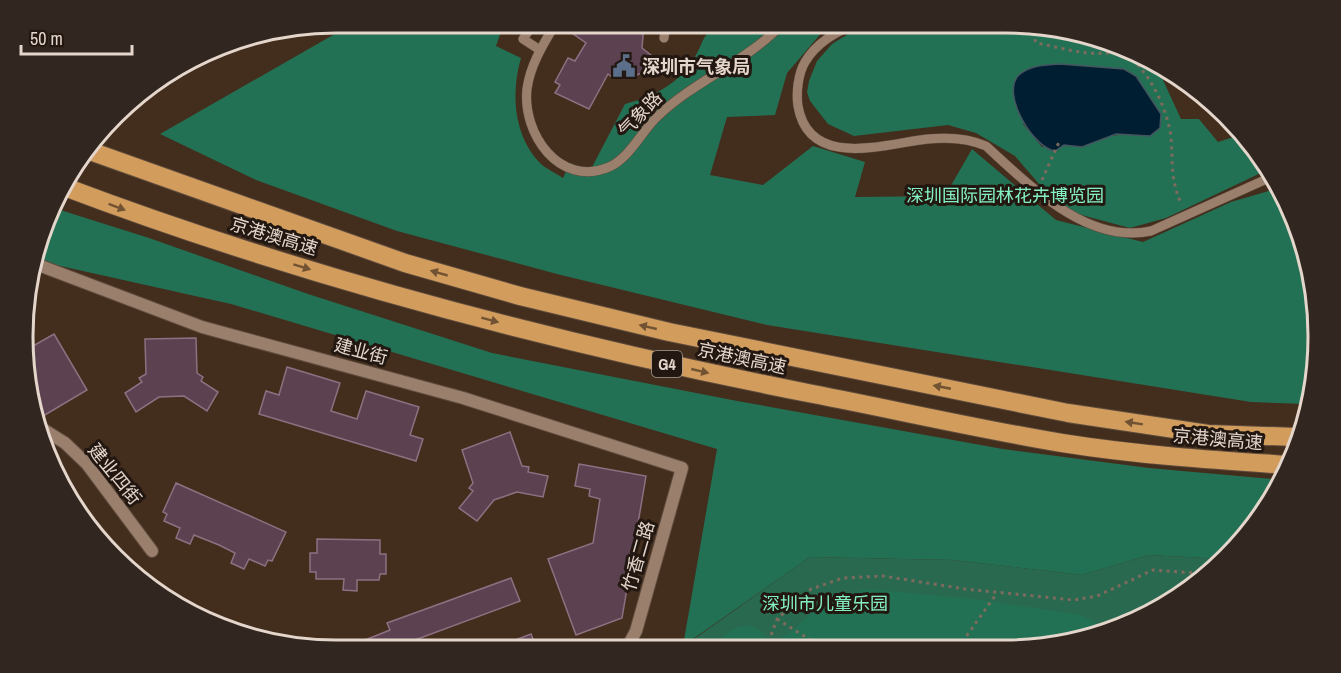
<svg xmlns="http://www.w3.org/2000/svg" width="1341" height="673" viewBox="0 0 1341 673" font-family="'Archivo Narrow','Noto Sans SC',sans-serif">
  <rect width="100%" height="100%" fill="#432d1d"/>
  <!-- green -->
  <path fill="#296950" d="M1149,555L1224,559L1195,586L1124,627L1045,648L680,649L810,557L953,560L1082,575Z"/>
  <!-- forest -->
  <g fill="#237154" fill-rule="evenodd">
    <path d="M354,23H504L496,46L521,58C511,92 513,135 540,163C546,169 556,173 563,178L570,163L590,171L625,104C653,97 679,84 695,57C705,39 701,37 719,23H838L824,30L787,73L775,115L727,117L710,175L763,185L813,146L865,162L855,197L945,196L972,149L1056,220L1143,242L1231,202L1275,189L1302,235L1318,357L1305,404L1251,402L767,325L557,274L397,231L256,180L160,134Z"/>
    <path d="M1014,23H1025L1143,55L1156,65L1181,119H1199L1218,142L1243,134L1265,171L1166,218L1130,228L1074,213L1046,192L1015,156L976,133L948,125L854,136L828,124L810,101L807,92L809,81L817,61L832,44L853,31L877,25L971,34ZM1136,76L1161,114L1126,134L1104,137L1082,147L1069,144L1042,147L1023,124Z"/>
    <path d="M54,208L149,238L308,294L492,353L732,400L1003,449L1149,468L1283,480L1241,543L1224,559L1149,555L1082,575L953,560L810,557L683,646L717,449L231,304L56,265L35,257Z"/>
    <path d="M866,589L974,599L1081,615L1110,631L1045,648L713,649C721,635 741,619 758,629C764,633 766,639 773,642L790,633L821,604Z"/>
  </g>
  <!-- water -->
  <path fill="#001e32" stroke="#455560" stroke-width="1.5" d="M1060,64L1124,69L1136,76L1161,114L1160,128L1150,136L1116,134L1082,147L1064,145L1055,151C1033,148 1000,93 1019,75C1030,65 1046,65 1060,64Z"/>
  <!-- building -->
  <g fill="#5c4251" stroke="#8d7081" stroke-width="1.5">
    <path d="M575,23H644L642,48L661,63L635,76H626L617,69L612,77L608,74L589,109L555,93L560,85L555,82L568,58L575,61L586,43L569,31Z"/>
    <path d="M54,334L87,390L38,419L25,377L26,350Z"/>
    <path d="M196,338L197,373L203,377L201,381L218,392L207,411L184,396L159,397L136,412L125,393L142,382L139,378L146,374L145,339Z"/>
    <path d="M287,367L340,383L331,411L357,419L366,391L419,407L410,435L423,439L416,461L259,414L266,391L279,395Z"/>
    <path d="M510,432L522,466L529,467L528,472L548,476L543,497L517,492L494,500L477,521L459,508L473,491L469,488L473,483L462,450Z"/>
    <path d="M579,464L646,476L622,618L576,635L548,559L593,543L600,499L589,496L590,489L575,486Z"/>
    <path d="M176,483L286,532L272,561L268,560L265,566L249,559L244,569L231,563L235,553L219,545L194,535L190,544L176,538L180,528L164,521L167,514L163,512Z"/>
    <path d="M317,539L380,540V554H386V574H380L379,580H357V591L343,590L344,579H316V572H310V553H317Z"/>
    <path d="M511,578L520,601L396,647L397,650H340L390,630L387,623Z"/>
    <path d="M531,634L537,649H494V648Z"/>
  </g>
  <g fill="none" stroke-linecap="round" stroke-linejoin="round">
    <!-- lane casing -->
    <g stroke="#5e4b3d" stroke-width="10">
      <g id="lane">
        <path d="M534,23L523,39L540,50"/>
        <path d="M556,23C544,43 530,65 527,89C522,133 559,188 609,167C630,158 642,130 659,115C696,80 748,61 783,23"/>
        <path d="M860,23C838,30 817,42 805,62C798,74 796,93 798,106C809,171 888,143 928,139C948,137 968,138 986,146C1029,185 1087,245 1151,231L1269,178"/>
        <path d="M953,23H984"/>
        <path d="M664,38L666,23"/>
      </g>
    </g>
    <!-- street casing -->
    <g stroke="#5e4b3d" stroke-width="14">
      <g id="street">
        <path d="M33,263L202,327L463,398L682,468L636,631L628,646L623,649"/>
        <path d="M41,428L65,443L87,464L152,551"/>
      </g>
    </g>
    <!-- highway casing -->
    <g stroke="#5e4b3d" stroke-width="20">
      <g id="highway">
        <path d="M90,151L405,263L520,296L669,332L1068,413L1208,434L1296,437"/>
        <path d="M62,186C305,278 559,344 813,394C896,410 978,429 1062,443C1137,455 1213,460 1289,465"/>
      </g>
    </g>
    <!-- path -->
    <g stroke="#7e6b5d" stroke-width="3" stroke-dasharray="3 4.5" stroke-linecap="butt">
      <path d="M1030,25L1036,43C1065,48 1092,59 1121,50C1147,67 1167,106 1171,137C1173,161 1170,181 1182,205"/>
      <path d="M1042,180L1059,142"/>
      <path d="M777,619L823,648"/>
      <path d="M958,648L997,593"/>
      <path d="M766,649L777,619L811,589L843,578L883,576L965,589L1074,600L1097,596L1153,570L1208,574"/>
    </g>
    <!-- lane -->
    <use href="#lane" stroke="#997f6c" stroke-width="9"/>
    <!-- street -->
    <use href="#street" stroke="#997f6c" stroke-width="12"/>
    <!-- highway -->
    <use href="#highway" stroke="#d19c5c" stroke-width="18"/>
  </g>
  <!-- one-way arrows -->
  <defs><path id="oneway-solid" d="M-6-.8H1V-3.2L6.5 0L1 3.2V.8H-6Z" transform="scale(1.5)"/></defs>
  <g fill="#715333">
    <use href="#oneway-solid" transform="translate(117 207) rotate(21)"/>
    <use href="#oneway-solid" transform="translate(302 267) rotate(17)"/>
    <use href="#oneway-solid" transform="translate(439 273) rotate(-164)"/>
    <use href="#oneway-solid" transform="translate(490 320) rotate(15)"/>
    <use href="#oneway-solid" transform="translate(648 327) rotate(-167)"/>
    <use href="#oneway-solid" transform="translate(700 371) rotate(13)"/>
    <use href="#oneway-solid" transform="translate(942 387) rotate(-169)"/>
    <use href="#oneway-solid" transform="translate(1134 423) rotate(-171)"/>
  </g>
  <!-- icons -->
  <defs>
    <g id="civic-bare" transform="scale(1.8)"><path d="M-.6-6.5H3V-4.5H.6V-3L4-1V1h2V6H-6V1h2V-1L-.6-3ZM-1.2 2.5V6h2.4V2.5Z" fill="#5c6f8a" stroke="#221811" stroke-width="2.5" paint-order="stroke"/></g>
  </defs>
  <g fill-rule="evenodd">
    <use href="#civic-bare" x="624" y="66"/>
  </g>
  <g text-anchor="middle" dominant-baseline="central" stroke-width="6" stroke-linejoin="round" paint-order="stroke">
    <!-- shield labels -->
    <rect fill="#221811" stroke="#aa9d94" stroke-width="1.5" x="652" y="351" width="30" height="26" rx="4.5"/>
    <g font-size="16" font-weight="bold" fill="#e5d6cc">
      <text x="667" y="364">G4</text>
    </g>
    <!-- poi labels -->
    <g font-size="18" font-weight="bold" fill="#e5d6cc" stroke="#221811" text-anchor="start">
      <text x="642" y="66">深圳市气象局</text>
    </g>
    <!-- street labels -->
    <g font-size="18" fill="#e5d6cc" stroke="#221811">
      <text transform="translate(640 114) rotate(-47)">气象路</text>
      <text transform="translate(274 236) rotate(17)">京港澳高速</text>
      <text transform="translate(361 351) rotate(15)">建业街</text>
      <text transform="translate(742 358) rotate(12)">京港澳高速</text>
      <text transform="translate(1218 439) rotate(5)">京港澳高速</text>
      <text transform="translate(115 474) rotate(51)">建业四街</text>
      <text transform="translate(638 556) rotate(-74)">竹香二路</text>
    </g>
    <!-- park labels -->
    <g font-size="18" fill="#84efc2" stroke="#221811">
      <text x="1005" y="195">深圳国际园林花卉博览园</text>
      <text x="825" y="603">深圳市儿童乐园</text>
    </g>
  </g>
  <!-- crop -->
  <path d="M0 0H1341V673H0ZM336 33H1005A303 303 0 0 1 1308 336V337A303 303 0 0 1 1005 640H336A303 303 0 0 1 33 337V336A303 303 0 0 1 336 33Z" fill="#322720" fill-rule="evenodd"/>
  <path fill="none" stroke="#e5d6cc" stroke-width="3" d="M336 33H1005A303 303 0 0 1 1308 336V337A303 303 0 0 1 1005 640H336A303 303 0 0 1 33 337V336A303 303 0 0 1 336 33Z"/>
  <!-- scale -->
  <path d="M21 45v9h111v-9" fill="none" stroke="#e5d6cc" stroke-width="3"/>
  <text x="30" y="45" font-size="18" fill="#e5d6cc" stroke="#221811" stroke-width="4.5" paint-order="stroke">50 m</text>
</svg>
